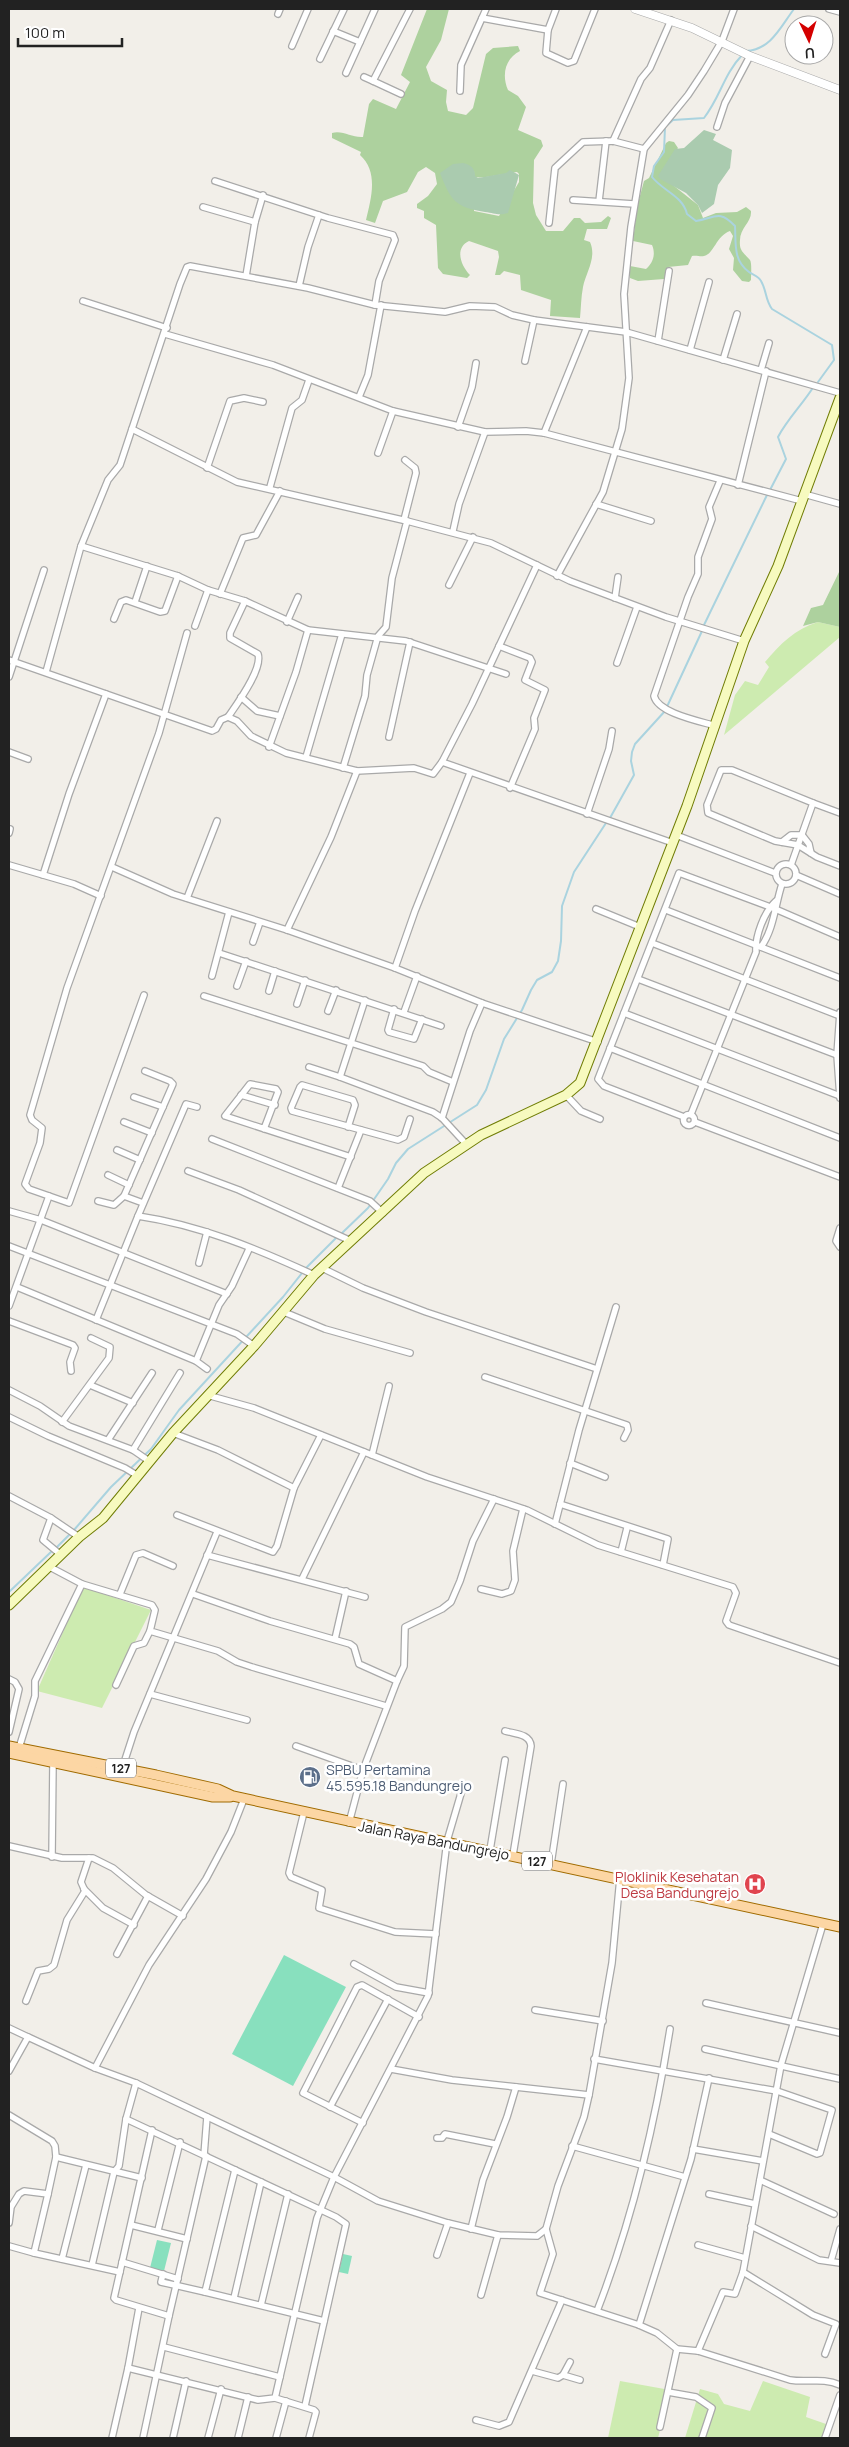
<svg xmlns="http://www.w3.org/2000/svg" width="849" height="2447" viewBox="0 0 849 2447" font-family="Manrope,sans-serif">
  <rect width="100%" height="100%" fill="#f2efe9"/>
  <!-- grass -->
  <g fill="#cdebb0">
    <path d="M818,622L840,627V637L724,735L735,695L745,681L758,685L769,667L765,662C780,644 795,629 818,622Z"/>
    <path d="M83,1587L151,1610L102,1708L37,1691Z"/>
    <path d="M620,2381L670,2390L658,2438H608Z"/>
    <path d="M763,2381L810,2397L806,2417L826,2424L822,2438H685L700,2389L718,2394L724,2404L750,2411Z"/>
  </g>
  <!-- forest -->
  <g fill="#add19e" fill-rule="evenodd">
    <path d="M427,9H449L441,40L426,67L431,81L447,90L446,102L448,111L466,115L473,108L486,54L493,48L518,46L520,51C506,58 501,74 508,90L518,96L526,107L518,130L541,140L543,146L534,160L533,203L536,215L546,231H563L574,218H580L585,223L601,222L608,216L611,218L607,229H587L584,240L590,242C597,258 586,272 583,287C581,297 581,308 580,318L550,316L551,300L521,290L520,275L504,271L500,275H495L499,257L498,251L469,241C454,248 461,266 470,275L467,278L443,274L438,268L436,225L424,218V211L417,208V204L428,196L437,184L435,173L426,167L418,172L407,192L383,201L375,223L366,220C371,199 379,172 360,155L361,152L332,138V133C343,130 352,138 363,137L369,104L373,99L396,109L410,82L401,75ZM475,170V177C483,179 507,173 517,172L519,174V182L499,216L474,211Z"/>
    <path d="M669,141L674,142L678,148L668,161L674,186L698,205L703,218L716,213L737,212L746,207L751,211C752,222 740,228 740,240C739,251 743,252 750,260C752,263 751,275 751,280L749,282L742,281L733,270L734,258L729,249L733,236L730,231C716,236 714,254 704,256C700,257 697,255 692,256L688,265L668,267L664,279L638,281L630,278V266L646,269C653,263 656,254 652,245L633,241L637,207L644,181L649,178L666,143Z"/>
    <path d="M840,570V627L818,622L803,626L811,608L823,605Z"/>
  </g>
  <!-- cemetery -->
  <g fill="#aacbaf">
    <path d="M704,130L716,134L713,140L732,150L730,168L718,185L714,204L702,213L698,205L686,193L660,179L658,176L675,149L684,148Z"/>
    <path d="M463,163C471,165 475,168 475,176L478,178L506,173L510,170L519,175L508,213C498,216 495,213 485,212C455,207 451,201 440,173L453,164Z"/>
  </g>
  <!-- pitch -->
  <g fill="#88e0be">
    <path d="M284,1955L346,1987L293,2086L232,2054Z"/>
    <path d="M157,2240L171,2243L164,2271L150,2268Z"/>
    <path d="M343,2254L352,2256L348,2274L339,2272Z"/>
  </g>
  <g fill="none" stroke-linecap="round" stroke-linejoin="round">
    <!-- stream -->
    <g stroke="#aad3df" stroke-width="2">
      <path d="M746,51C771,50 781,26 794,9"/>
      <path d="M743,54C723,75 721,96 704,118L673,120L665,127L664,152L654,166L652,177C663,191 683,196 687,214L696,221C715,218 719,209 735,226C736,244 733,260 749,272C753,275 759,276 761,281C767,291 765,300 772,309L832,345L834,360L818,382"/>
      <path d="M770,490L786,459L778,437C788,418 803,404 814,386"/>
      <path d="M704,625L767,495"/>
      <path d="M610,818L634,775L631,761L632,752L635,744L665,711L702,631"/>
      <path d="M341,1234L368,1208L388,1179L396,1163L408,1149L477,1105L486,1090L504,1039L522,1010L531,990L537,980L552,972L558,961L561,941L562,906L574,872L606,823"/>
      <path d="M74,1530L111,1487L151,1449L179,1410L283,1297L306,1268L337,1237"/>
      <path d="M56,1548L70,1534"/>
      <path d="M9,1592L52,1551"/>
    </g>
    <!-- minor casing -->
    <g stroke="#a9a9a9" stroke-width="8">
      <g id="minor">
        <path d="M486,9L482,18L548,30"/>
        <path d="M556,9L548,30L546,53L568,63L574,61L595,9"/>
        <path d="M829,9L840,12"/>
        <path d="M278,14L280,9"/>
        <path d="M333,31L360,42"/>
        <path d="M292,46L308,9"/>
        <path d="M320,59L344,9"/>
        <path d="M346,73L375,9"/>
        <path d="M364,77L373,81"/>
        <path d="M460,91L461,65L482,18"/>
        <path d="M401,94L373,81L410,9"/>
        <path d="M717,127L725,103L750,56"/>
        <path d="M613,141L641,79L650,68L671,20"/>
        <path d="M215,181L328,218L393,235L395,240L379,281L375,305"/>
        <path d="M573,200L634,204"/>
        <path d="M599,201L606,141"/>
        <path d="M203,207L255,222"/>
        <path d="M549,223L555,168L583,142L613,141L644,149"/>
        <path d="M246,276L255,222L263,195"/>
        <path d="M299,286L308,247L319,215"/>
        <path d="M83,301L167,328"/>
        <path d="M165,334L273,365L393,411L485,432L526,431L544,433L802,501"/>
        <path d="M658,341L669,271"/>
        <path d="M690,350L709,282"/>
        <path d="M723,360L737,314"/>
        <path d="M525,361L534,320"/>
        <path d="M761,370L769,343"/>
        <path d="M359,397L368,375L381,305"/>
        <path d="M458,427L472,387L476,363"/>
        <path d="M132,429L237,482L407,521L392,578L386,627L378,636L367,675L365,696L343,768"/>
        <path d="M544,433L587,327"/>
        <path d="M378,453L393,411"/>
        <path d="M207,468L230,401L244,398L263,402"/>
        <path d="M738,485L766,371"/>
        <path d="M270,487L292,408L302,400L309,380"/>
        <path d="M804,494L840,504"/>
        <path d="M596,504L651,521"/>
        <path d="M404,520L416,473L415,468L405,460"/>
        <path d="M407,521L491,543L570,581L666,617L744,641"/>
        <path d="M453,531L459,504L485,432"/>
        <path d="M81,546L178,576L208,590L245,601L308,630L406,641L506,674"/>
        <path d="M557,576L603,492L622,429L629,378L624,294L631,227L644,149L688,95L704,71L722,41L734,9"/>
        <path d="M449,585L473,537"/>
        <path d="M220,594L243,538L256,535L280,491"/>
        <path d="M615,598L618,577"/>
        <path d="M135,602L147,566"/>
        <path d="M114,619L121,602L126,600L160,612L165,611L178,576"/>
        <path d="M287,622L298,597"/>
        <path d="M195,626L208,590"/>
        <path d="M499,646L530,658L532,662L525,680L545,690L534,718L535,729L510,788"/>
        <path d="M9,660L212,731L216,729L221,720L228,717L237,721L251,736L286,753L357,771L414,768L433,774L442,762L472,704L537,565"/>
        <path d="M617,663L637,607"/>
        <path d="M46,672L81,546L108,480L120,465L180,284L187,267L190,266L308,288L375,305L445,312L470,306L495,307L512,315L534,320L626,332L840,393"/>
        <path d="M9,677L44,570"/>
        <path d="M241,697L257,711L280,716"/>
        <path d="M228,717C237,704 263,669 258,654L230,638V633L245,601"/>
        <path d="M716,726C699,721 658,713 654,696L688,597L698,574V557L712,519L709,507L720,481"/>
        <path d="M389,737L410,642"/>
        <path d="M269,747L296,672L308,630"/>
        <path d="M9,752L28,759"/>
        <path d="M306,757L342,634"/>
        <path d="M442,762L673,843"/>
        <path d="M813,803L840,813"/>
        <path d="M587,814L609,749L612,731"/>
        <path d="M9,833L10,829"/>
        <path d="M676,835L775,873"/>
        <path d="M782,842L791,835H802L809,844L811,853"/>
        <circle cx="786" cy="874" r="10"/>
        <path d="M9,865L74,884L101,896"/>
        <path d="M791,865L813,803L732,770H721L707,805L708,813L775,841L798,845L817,857L840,866"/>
        <path d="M112,867L173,894L287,930L395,968L482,1003L598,1042"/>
        <path d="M43,875L69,794L106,694"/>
        <path d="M796,875L840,894"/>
        <path d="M187,898L217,821"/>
        <path d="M596,909L640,927"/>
        <path d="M666,910L840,978"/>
        <path d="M287,930L331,837L357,771"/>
        <path d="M253,942L260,922"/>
        <path d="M652,943L840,1016"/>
        <path d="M761,947C774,929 775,905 782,884"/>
        <path d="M219,953L441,1026"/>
        <path d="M395,968L415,911L470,773"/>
        <path d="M212,976L229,912"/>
        <path d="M638,979L837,1055"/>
        <path d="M237,986L246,961"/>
        <path d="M269,991L275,971"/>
        <path d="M144,995L69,1203L29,1189L25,1184L40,1143L42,1128L32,1120L30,1115L67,988L159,733L187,633"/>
        <path d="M204,996L423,1066L429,1072L453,1082"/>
        <path d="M297,1004L305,980"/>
        <path d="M394,1009L388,1030L389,1032L414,1039L422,1019"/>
        <path d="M328,1011L336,990"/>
        <path d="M404,1012L417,976"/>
        <path d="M624,1013L840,1096"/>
        <path d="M610,1048L840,1138"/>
        <path d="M309,1067L340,1077L365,1000"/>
        <path d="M340,1077L433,1112L442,1118L466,1144"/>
        <path d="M241,1095L275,1105"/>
        <path d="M566,1095L581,1111L600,1119"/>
        <path d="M134,1097L163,1107"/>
        <path d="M840,1098L837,1055L840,1012"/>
        <path d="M691,1114L756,952C755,936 764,912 776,901"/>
        <circle cx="689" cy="1120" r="5.5"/>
        <path d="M684,1117L604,1086L598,1079L679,873L773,908L840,937"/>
        <path d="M442,1118L470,1031L482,1003"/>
        <path d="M124,1122L152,1133"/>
        <path d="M695,1122L840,1177"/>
        <path d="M348,1127L355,1105L353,1100L302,1085L300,1087L291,1108L292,1111L398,1140L404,1137L410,1119"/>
        <path d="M264,1129L278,1092L276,1089L250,1084L225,1116L351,1157"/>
        <path d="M212,1139L370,1201L383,1213"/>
        <path d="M117,1150L140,1160"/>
        <path d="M188,1171L239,1190L351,1241"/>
        <path d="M108,1175L129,1185"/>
        <path d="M338,1188L361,1130"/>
        <path d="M124,1196L173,1084L170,1081L145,1071"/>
        <path d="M98,1201L114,1205L124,1196L143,1203"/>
        <path d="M9,1211L41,1220L227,1294"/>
        <path d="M138,1216L186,1104L197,1107"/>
        <path d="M840,1228L836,1241L840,1247"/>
        <path d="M9,1246L237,1334L254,1346"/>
        <path d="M199,1263L207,1232"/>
        <path d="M322,1268L363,1288L426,1312L597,1369"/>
        <path d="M17,1287L196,1361L207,1369"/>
        <path d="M9,1306L49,1196"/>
        <path d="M284,1312L325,1329L410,1353"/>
        <path d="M96,1320L138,1216C199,1225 258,1249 314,1275"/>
        <path d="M9,1321L73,1345L75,1348L70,1362L71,1371"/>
        <path d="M196,1361L219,1305L232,1286L249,1249"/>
        <path d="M485,1377L627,1425L628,1430L624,1438"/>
        <path d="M90,1385L133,1403"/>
        <path d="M9,1390L40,1406L69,1426L133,1450L149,1461"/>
        <path d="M207,1395L254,1408L427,1477L527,1510L598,1545L733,1587L736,1593L726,1621L729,1625L840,1663"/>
        <path d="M9,1417L48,1436L125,1468L138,1476"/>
        <path d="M62,1422L109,1358L110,1347L91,1338"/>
        <path d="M173,1433L218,1450L294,1488"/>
        <path d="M108,1440L152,1373"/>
        <path d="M133,1450L180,1373"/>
        <path d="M372,1455L389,1386"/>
        <path d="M570,1463L605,1477"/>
        <path d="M9,1496L51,1518L43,1540L61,1555"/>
        <path d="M560,1504L668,1539L663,1565"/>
        <path d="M177,1515L273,1552L277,1546L294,1488L321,1435"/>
        <path d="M51,1518L79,1537"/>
        <path d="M555,1524L579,1430L616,1307"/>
        <path d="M621,1552L627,1528"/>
        <path d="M207,1555L365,1597"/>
        <path d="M48,1566L82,1584L152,1605L155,1610L150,1631L218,1651L237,1662L252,1667L386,1706"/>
        <path d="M302,1579L364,1452"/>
        <path d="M481,1589L502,1594L511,1591L515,1580L513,1551L523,1509"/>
        <path d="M120,1594L136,1555L143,1553L173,1566"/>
        <path d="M193,1594L270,1621L350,1644L354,1647L359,1664L397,1681L363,1770L349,1823"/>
        <path d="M335,1639L346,1591"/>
        <path d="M9,1679L15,1682L19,1689L9,1732"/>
        <path d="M397,1681L404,1666L405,1627L442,1609L451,1602L460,1581L473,1541L494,1499"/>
        <path d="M116,1685L134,1646L144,1643L150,1631"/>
        <path d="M150,1694L247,1720"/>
        <path d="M505,1731C516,1734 530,1734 531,1746L513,1855"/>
        <path d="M296,1746L363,1770"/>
        <path d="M19,1748L35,1696V1681L82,1584"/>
        <path d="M122,1769L134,1732L217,1532"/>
        <path d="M304,1812L289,1873L291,1877L322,1890L319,1908L395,1932L436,1934"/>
        <path d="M9,1846L62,1858H93L113,1868L146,1895L183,1916"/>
        <path d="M490,1850L505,1760"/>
        <path d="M52,1857L53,1762"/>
        <path d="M551,1864L563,1784"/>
        <path d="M620,1878L612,1963L589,2095L584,2117L558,2186L546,2229L553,2254L540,2293L639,2325L657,2333L677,2349L698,2351L790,2380C808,2383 822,2377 840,2385"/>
        <path d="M84,1889L103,1908L134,1925"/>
        <path d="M117,1954L148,1896"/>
        <path d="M354,1964L396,1987L429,1993"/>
        <path d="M26,2001L38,1971L49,1969L54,1965L67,1920L85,1891L81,1882L89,1858"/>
        <path d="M706,2003L840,2033"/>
        <path d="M535,2010L603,2021"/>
        <path d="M9,2028L28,2037"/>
        <path d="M705,2049L840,2079"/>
        <path d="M594,2059L777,2091L832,2110L820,2153L817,2154L769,2134"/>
        <path d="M95,2068L149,1965L206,1879L231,1832L244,1799"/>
        <path d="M391,2069L452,2080L589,2095"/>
        <path d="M9,2071L28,2037L95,2068L136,2083L334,2177L378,2201L448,2223L498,2235L537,2236L546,2229"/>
        <path d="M136,2083L126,2119L336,2217L346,2224L305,2406"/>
        <path d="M330,2107L388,1999"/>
        <path d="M9,2115L52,2141L55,2146L56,2157L48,2194L24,2191L19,2194L11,2207L9,2223"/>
        <path d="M363,2123L303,2093L357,1987L362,1985L419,2017"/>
        <path d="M152,2130L114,2298L116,2300L169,2316L206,2156"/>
        <path d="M437,2138H442L445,2134L495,2144"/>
        <path d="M572,2146L685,2177"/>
        <path d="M693,2149L763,2161"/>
        <path d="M204,2155L207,2117"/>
        <path d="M56,2157L142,2178"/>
        <path d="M235,2170L205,2292L324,2321"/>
        <path d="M760,2180L834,2214"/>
        <path d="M709,2194L755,2204"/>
        <path d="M131,2225L187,2239"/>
        <path d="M751,2226L819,2260L840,2263"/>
        <path d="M471,2229L483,2180L507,2117L516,2087"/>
        <path d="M158,2230L180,2142"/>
        <path d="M698,2245L745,2258"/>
        <path d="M9,2246L34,2253L120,2272"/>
        <path d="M34,2253L48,2194"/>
        <path d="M437,2255L448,2223"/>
        <path d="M62,2259L86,2165"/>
        <path d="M831,2261L840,2229"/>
        <path d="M122,2262L178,2279"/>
        <path d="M92,2265L114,2172L119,2166L126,2119"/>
        <path d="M743,2272L813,2315L836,2324L825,2354"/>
        <path d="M163,2274L161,2282L205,2292"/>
        <path d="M481,2295L498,2235"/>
        <path d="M234,2298L261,2182"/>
        <path d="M261,2305L288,2194"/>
        <path d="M597,2311C632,2221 655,2124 670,2029"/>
        <path d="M639,2325L691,2159L709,2078"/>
        <path d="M164,2347L280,2377"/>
        <path d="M698,2351L723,2292L735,2294L743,2272L781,2065L823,1924"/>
        <path d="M128,2368L139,2308"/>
        <path d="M532,2371L558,2378L563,2375L570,2362"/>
        <path d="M563,2375L580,2380"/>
        <path d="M668,2392L696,2397L712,2408L702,2438"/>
        <path d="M275,2398L314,2410L316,2412L309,2438"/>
        <path d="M476,2420L499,2426L509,2422L562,2300"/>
        <path d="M660,2427L677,2349"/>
        <path d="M112,2438L128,2368L258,2400L275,2398L317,2218L334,2177L428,1996L447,1841L462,1790"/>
        <path d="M143,2438L169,2316"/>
        <path d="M173,2438L186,2381"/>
        <path d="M208,2438L221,2389"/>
        <path d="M238,2438L248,2397"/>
        <path d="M276,2438L286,2401"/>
        <path d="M825,2438L840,2395"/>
      </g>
    </g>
    <!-- tertiary casing -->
    <g stroke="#a9a9a9" stroke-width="9">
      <path id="tertiary" d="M635,9L692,28L750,56L840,90"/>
    </g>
    <!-- secondary casing -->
    <g stroke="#707d05" stroke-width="11">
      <path id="secondary" d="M9,1605L79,1537L103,1518L173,1433L254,1346L314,1275L424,1173L481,1135L566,1095L580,1083L687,806L744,641L778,566L840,398"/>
    </g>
    <!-- primary casing -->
    <g stroke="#a06b00" stroke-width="11">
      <g id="primary">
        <path d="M9,1746L156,1775L218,1789L233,1796L840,1927"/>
        <path d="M9,1753L213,1797H230"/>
      </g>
    </g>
    <!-- minor -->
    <use href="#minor" stroke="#fff" stroke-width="5.5"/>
    <!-- tertiary -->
    <use href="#tertiary" stroke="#fff" stroke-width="8"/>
    <!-- secondary -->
    <use href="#secondary" stroke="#f7fabf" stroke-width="9"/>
    <!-- primary -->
    <use href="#primary" stroke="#fcd6a4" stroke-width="9"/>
  </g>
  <!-- icons -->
  <defs>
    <g id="fuel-disc" transform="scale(1.125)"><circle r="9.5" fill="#5c6f8a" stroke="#fff"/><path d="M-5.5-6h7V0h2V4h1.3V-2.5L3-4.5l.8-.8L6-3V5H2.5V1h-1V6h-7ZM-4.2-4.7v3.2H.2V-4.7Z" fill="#fff"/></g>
    <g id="hospital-disc" transform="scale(1.125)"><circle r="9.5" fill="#e0444e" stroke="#fff"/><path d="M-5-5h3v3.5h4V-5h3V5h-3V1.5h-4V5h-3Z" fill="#fff"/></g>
  </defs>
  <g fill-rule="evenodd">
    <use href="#fuel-disc" x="310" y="1777"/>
    <use href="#hospital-disc" x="755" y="1884"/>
  </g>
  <g text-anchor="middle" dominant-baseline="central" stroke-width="5" stroke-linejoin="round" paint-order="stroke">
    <!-- shield labels -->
    <g fill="#fff" stroke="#646464" stroke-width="1">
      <rect x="106" y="1758.5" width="30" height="19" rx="4"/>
      <rect x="522" y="1851.5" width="30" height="19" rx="4"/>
    </g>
    <g font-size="12" font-weight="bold" fill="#222">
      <text x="121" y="1768">127</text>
      <text x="537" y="1861">127</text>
    </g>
    <!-- service labels -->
    <g font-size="14" fill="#4e5e75" stroke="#fff" text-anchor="start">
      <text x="326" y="1769">SPBU Pertamina<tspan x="326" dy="16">45.595.18 Bandungrejo</tspan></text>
    </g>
    <!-- street labels -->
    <g font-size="14" fill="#222" stroke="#fff">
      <text transform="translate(434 1840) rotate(11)">Jalan Raya Bandungrejo</text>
    </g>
    <!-- health labels -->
    <g font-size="14" fill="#be3a42" stroke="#fff" text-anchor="end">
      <text x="739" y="1876">Ploklinik Kesehatan<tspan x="739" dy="16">Desa Bandungrejo</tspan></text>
    </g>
  </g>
  <!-- border -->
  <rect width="849" height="2447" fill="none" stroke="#222222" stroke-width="20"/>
  <!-- north arrow -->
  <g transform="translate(809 40) rotate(176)"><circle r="24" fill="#ffffff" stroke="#a7a7a7"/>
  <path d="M0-4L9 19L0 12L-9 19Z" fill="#d40000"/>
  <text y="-8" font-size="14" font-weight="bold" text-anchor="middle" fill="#222222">U</text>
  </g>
  <!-- scale -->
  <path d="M18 38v8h104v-8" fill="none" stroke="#222222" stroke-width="2.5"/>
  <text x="25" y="38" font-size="15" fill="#222222" stroke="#ffffff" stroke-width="4" paint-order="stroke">100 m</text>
</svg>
